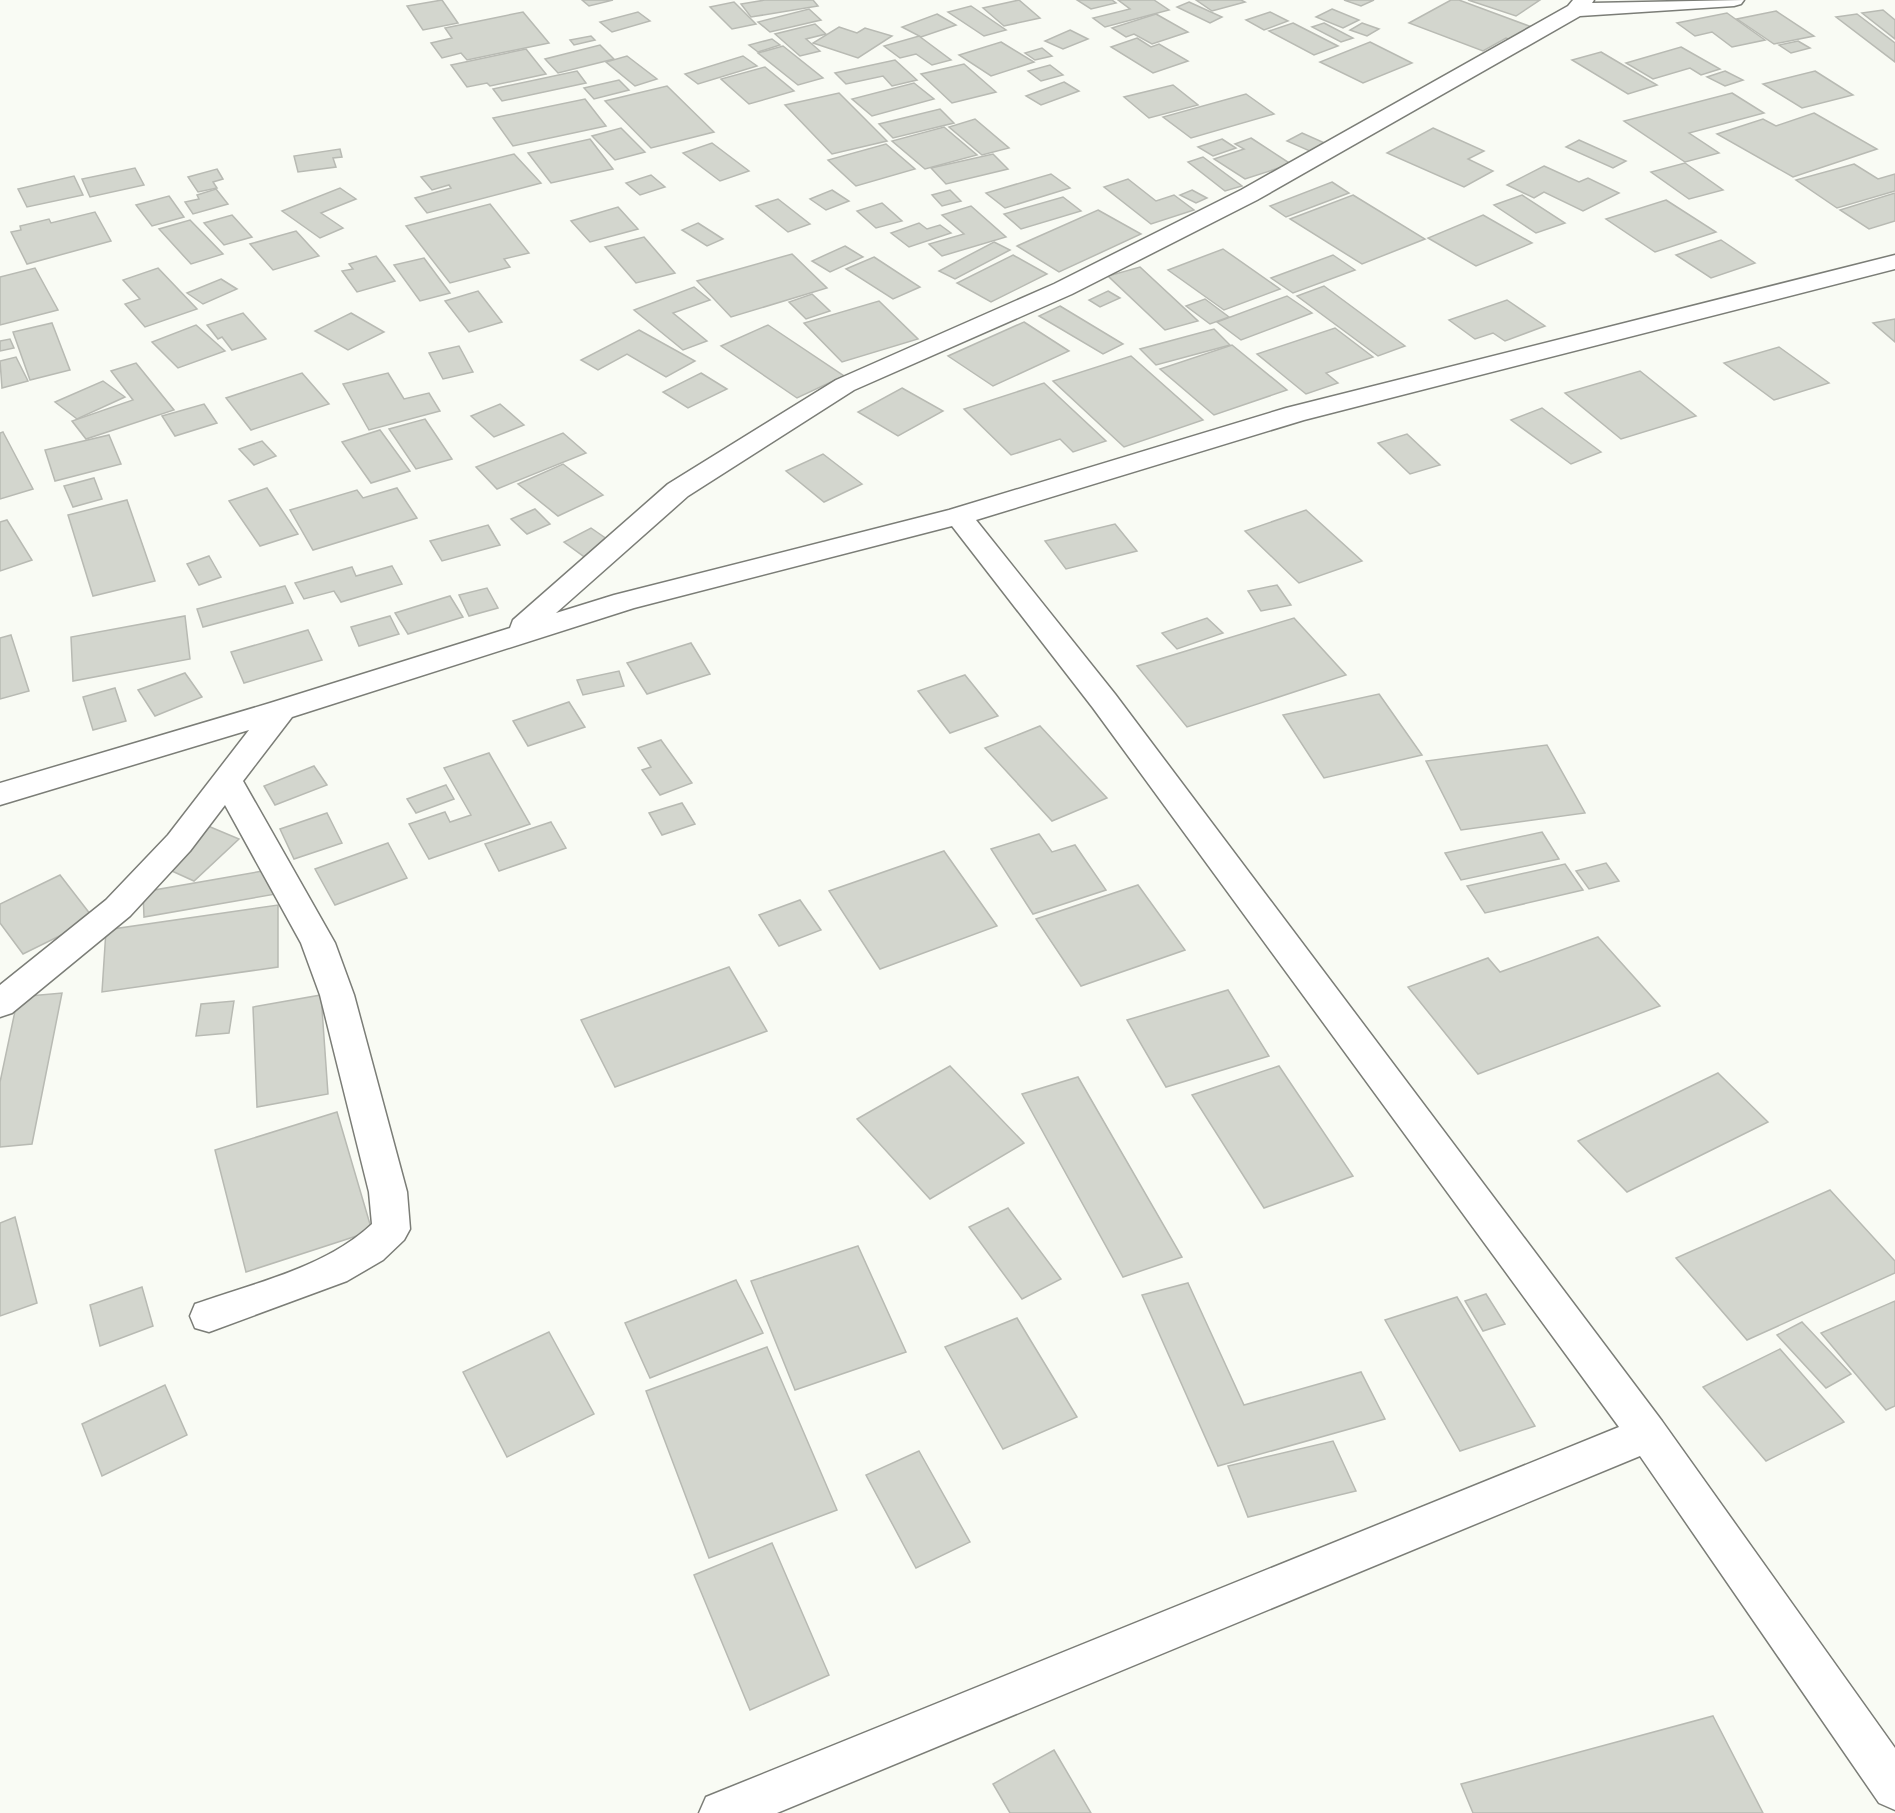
<svg xmlns="http://www.w3.org/2000/svg" width="1895" height="1813" viewBox="0 0 1895 1813" font-family="'Alegreya Sans',sans-serif">
  <rect width="100%" height="100%" fill="#f9fbf4"/>
  <!-- building -->
  <g fill="#d3d6ce" stroke="#b8bab3" stroke-width="1.5">
    <path d="M442,0L458,23L423,30L407,6Z"/>
    <path d="M582,0H613L589,6Z"/>
    <path d="M765,0H813L818,6L751,17L741,4Z"/>
    <path d="M1019,0L1040,18L1004,26L983,8Z"/>
    <path d="M1077,0H1112L1116,3L1091,9Z"/>
    <path d="M1118,0H1154L1169,10L1105,27L1093,18L1130,9Z"/>
    <path d="M1196,0H1241L1245,2L1212,11Z"/>
    <path d="M1344,0H1374L1361,6Z"/>
    <path d="M1451,0H1459L1537,29L1515,42L1506,38L1483,51L1409,23Z"/>
    <path d="M1468,0H1540L1516,16Z"/>
    <path d="M734,2L756,24L732,29L710,7Z"/>
    <path d="M1189,2L1222,17L1210,23L1177,7Z"/>
    <path d="M971,6L1006,30L984,36L948,12Z"/>
    <path d="M809,9L821,20L770,32L758,22Z"/>
    <path d="M1332,9L1359,20L1343,28L1316,17Z"/>
    <path d="M1883,10L1895,20V39L1862,13Z"/>
    <path d="M1776,11L1814,36L1774,44L1737,19Z"/>
    <path d="M523,12L549,43L467,60L461,53L442,58L431,43L452,38L445,28Z"/>
    <path d="M638,12L650,21L612,32L600,22Z"/>
    <path d="M1270,12L1288,21L1264,30L1246,20Z"/>
    <path d="M1727,13L1765,40L1732,47L1712,32L1695,36L1677,23Z"/>
    <path d="M937,14L956,25L921,37L902,27Z"/>
    <path d="M1156,14L1188,32L1152,44L1134,34L1126,37L1112,28Z"/>
    <path d="M1857,14L1895,43V62L1836,17Z"/>
    <path d="M1293,23L1338,46L1314,55L1269,31Z"/>
    <path d="M1324,23L1353,38L1341,42L1312,27Z"/>
    <path d="M1362,23L1379,29L1367,36L1350,30Z"/>
    <path d="M815,24L826,34L806,39L820,51L800,56L775,34Z"/>
    <path d="M839,27L857,33L865,28L892,36L858,58L813,43Z"/>
    <path d="M1070,30L1088,39L1063,49L1045,41Z"/>
    <path d="M591,36L595,40L574,45L570,40Z"/>
    <path d="M919,36L951,60L932,65L916,54L900,58L884,46Z"/>
    <path d="M1137,38L1151,47L1159,44L1188,61L1153,73L1111,47Z"/>
    <path d="M772,39L780,45L758,52L749,45Z"/>
    <path d="M1798,41L1810,48L1791,53L1779,45Z"/>
    <path d="M1001,42L1034,62L991,76L959,55Z"/>
    <path d="M1370,42L1412,63L1363,83L1320,62Z"/>
    <path d="M600,45L614,59L558,73L545,59Z"/>
    <path d="M783,46L823,78L798,85L758,53Z"/>
    <path d="M1681,47L1720,69L1701,75L1690,68L1653,79L1626,63Z"/>
    <path d="M1042,48L1052,56L1035,60L1025,53Z"/>
    <path d="M526,49L546,74L490,86L487,83L467,87L451,65Z"/>
    <path d="M1601,52L1657,85L1628,94L1572,60Z"/>
    <path d="M627,56L657,79L635,86L606,62Z"/>
    <path d="M743,56L757,66L698,84L685,74Z"/>
    <path d="M895,60L917,80L892,86L883,76L846,84L835,73Z"/>
    <path d="M964,64L996,92L952,103L921,74Z"/>
    <path d="M1050,65L1063,75L1041,81L1028,71Z"/>
    <path d="M765,67L794,91L749,104L721,79Z"/>
    <path d="M577,71L586,83L502,101L493,89Z"/>
    <path d="M1725,71L1743,80L1725,86L1707,77Z"/>
    <path d="M1815,71L1853,95L1802,108L1763,84Z"/>
    <path d="M619,80L629,90L594,99L584,88Z"/>
    <path d="M1064,82L1079,91L1041,105L1026,96Z"/>
    <path d="M914,83L934,99L872,116L852,99Z"/>
    <path d="M1173,85L1198,105L1149,118L1124,97Z"/>
    <path d="M667,86L714,132L651,148L605,101Z"/>
    <path d="M839,93L887,141L832,154L785,105Z"/>
    <path d="M1732,93L1764,113L1689,133L1719,153L1685,162L1624,121Z"/>
    <path d="M1246,94L1274,114L1191,138L1163,117Z"/>
    <path d="M585,99L606,126L513,146L493,118Z"/>
    <path d="M940,109L954,123L893,138L879,124Z"/>
    <path d="M1814,113L1877,149L1793,177L1717,134L1763,119L1776,126Z"/>
    <path d="M975,119L1009,148L982,155L949,127Z"/>
    <path d="M944,127L977,155L925,169L892,141Z"/>
    <path d="M621,128L645,152L615,160L592,136Z"/>
    <path d="M1433,128L1484,151L1468,159L1493,171L1464,187L1387,153Z"/>
    <path d="M1302,133L1327,144L1312,152L1287,141Z"/>
    <path d="M1251,138L1291,164L1245,179L1214,159L1244,149L1235,144Z"/>
    <path d="M590,139L613,169L551,183L528,153Z"/>
    <path d="M1222,139L1236,148L1213,156L1198,147Z"/>
    <path d="M1579,140L1626,161L1613,168L1566,147Z"/>
    <path d="M712,143L749,171L720,181L683,153Z"/>
    <path d="M886,144L915,169L856,186L828,160Z"/>
    <path d="M340,149L342,157L333,158L336,167L298,172L294,156Z"/>
    <path d="M514,154L541,183L427,213L415,198L451,188L449,185L432,190L421,177Z"/>
    <path d="M993,154L1008,169L946,184L931,168Z"/>
    <path d="M1203,157L1242,186L1225,191L1188,162Z"/>
    <path d="M1685,163L1723,190L1689,199L1651,172Z"/>
    <path d="M1854,164L1878,179L1895,174V191L1837,208L1796,180Z"/>
    <path d="M1544,166L1579,182L1588,178L1619,193L1583,211L1544,192L1534,198L1507,185Z"/>
    <path d="M135,168L144,185L90,197L82,179Z"/>
    <path d="M217,169L223,179L213,182L217,188L198,192L188,177Z"/>
    <path d="M1051,174L1070,188L1005,208L986,193Z"/>
    <path d="M651,175L665,187L640,195L626,183Z"/>
    <path d="M74,176L83,195L27,207L18,189Z"/>
    <path d="M1128,179L1156,201L1174,195L1194,210L1151,224L1104,187Z"/>
    <path d="M1332,182L1349,193L1286,217L1270,206Z"/>
    <path d="M340,188L356,199L321,213L343,228L320,238L282,211Z"/>
    <path d="M216,189L228,204L193,214L185,202L199,199L197,195Z"/>
    <path d="M832,190L849,201L826,210L810,199Z"/>
    <path d="M950,190L961,201L942,206L932,195Z"/>
    <path d="M1192,190L1207,198L1196,203L1180,195Z"/>
    <path d="M1895,193V221L1869,229L1840,210Z"/>
    <path d="M1353,195L1425,239L1362,264L1290,219Z"/>
    <path d="M1522,195L1565,223L1536,233L1494,205Z"/>
    <path d="M169,196L184,217L152,226L136,205Z"/>
    <path d="M1063,197L1081,211L1021,229L1004,214Z"/>
    <path d="M778,199L810,224L788,232L756,206Z"/>
    <path d="M1666,200L1716,232L1655,252L1606,219Z"/>
    <path d="M882,203L902,221L876,228L857,211Z"/>
    <path d="M490,204L529,253L504,259L510,267L450,283L406,226Z"/>
    <path d="M971,206L1006,237L942,256L929,244L964,234L942,215Z"/>
    <path d="M618,207L638,229L590,242L571,221Z"/>
    <path d="M1098,210L1141,234L1059,272L1017,246Z"/>
    <path d="M95,212L111,241L27,264L11,232L21,230L20,226L49,219L51,223Z"/>
    <path d="M232,215L252,237L224,245L204,223Z"/>
    <path d="M1483,215L1532,243L1476,266L1428,238Z"/>
    <path d="M190,220L223,254L191,264L159,229Z"/>
    <path d="M698,223L723,239L707,246L682,230Z"/>
    <path d="M919,223L927,229L940,225L951,233L909,247L891,233Z"/>
    <path d="M296,231L319,256L273,270L250,244Z"/>
    <path d="M644,237L675,273L636,283L605,247Z"/>
    <path d="M1721,240L1755,263L1711,278L1676,255Z"/>
    <path d="M994,242L1010,250L955,279L939,271Z"/>
    <path d="M845,246L863,257L830,272L812,261Z"/>
    <path d="M1223,249L1280,289L1224,310L1168,270Z"/>
    <path d="M792,254L827,288L731,317L697,281Z"/>
    <path d="M1013,255L1047,274L991,302L957,283Z"/>
    <path d="M1333,255L1355,270L1293,293L1271,278Z"/>
    <path d="M376,256L395,281L357,292L342,271L353,269L349,264Z"/>
    <path d="M874,257L920,287L893,299L846,269Z"/>
    <path d="M424,258L450,293L420,301L394,265Z"/>
    <path d="M1140,267L1198,321L1165,330L1108,276Z"/>
    <path d="M35,268L58,310L0,325V277Z"/>
    <path d="M158,268L197,309L145,327L125,304L140,299L123,280Z"/>
    <path d="M221,279L237,289L203,304L187,293Z"/>
    <path d="M1324,286L1405,346L1378,356L1297,296Z"/>
    <path d="M694,287L710,300L673,313L707,341L683,350L634,310Z"/>
    <path d="M478,291L502,322L469,332L445,301Z"/>
    <path d="M1108,291L1120,298L1100,307L1089,300Z"/>
    <path d="M812,294L830,311L806,319L789,302Z"/>
    <path d="M1287,296L1312,313L1241,340L1217,322Z"/>
    <path d="M1205,299L1229,317L1210,324L1186,306Z"/>
    <path d="M1507,300L1545,326L1505,341L1493,333L1475,339L1449,320Z"/>
    <path d="M879,301L918,339L842,362L804,323Z"/>
    <path d="M1060,306L1123,344L1103,354L1039,316Z"/>
    <path d="M243,313L266,339L232,350L222,337L218,339L207,325Z"/>
    <path d="M351,313L384,332L348,350L315,331Z"/>
    <path d="M1895,319V342L1873,323Z"/>
    <path d="M1024,322L1069,351L993,386L948,356Z"/>
    <path d="M52,323L70,370L30,380L13,332Z"/>
    <path d="M196,325L225,351L178,368L152,342Z"/>
    <path d="M768,325L844,376L797,398L721,346Z"/>
    <path d="M1335,328L1373,357L1326,373L1338,383L1306,394L1257,354Z"/>
    <path d="M1214,329L1230,345L1156,365L1140,349Z"/>
    <path d="M639,330L695,361L666,377L627,354L598,370L581,360Z"/>
    <path d="M10,339L14,348L0,351V341Z"/>
    <path d="M1232,345L1287,390L1214,415L1160,369Z"/>
    <path d="M459,346L473,372L443,379L429,353Z"/>
    <path d="M1779,347L1829,383L1774,400L1724,363Z"/>
    <path d="M1131,356L1203,420L1124,447L1053,381Z"/>
    <path d="M16,357L28,381L2,388L0,361Z"/>
    <path d="M136,363L174,410L86,439L72,421L133,400L111,371Z"/>
    <path d="M1640,371L1696,416L1621,439L1565,393Z"/>
    <path d="M302,373L329,404L251,430L226,398Z"/>
    <path d="M388,373L404,399L429,393L440,411L369,430L343,384Z"/>
    <path d="M701,373L727,389L688,408L663,392Z"/>
    <path d="M103,381L125,397L77,419L55,402Z"/>
    <path d="M1044,383L1106,441L1073,452L1060,439L1011,455L964,409Z"/>
    <path d="M902,388L943,411L898,436L858,412Z"/>
    <path d="M204,404L217,423L175,436L162,416Z"/>
    <path d="M500,404L524,425L494,437L471,416Z"/>
    <path d="M1542,408L1601,452L1571,464L1511,420Z"/>
    <path d="M425,419L452,459L416,469L389,429Z"/>
    <path d="M380,430L410,471L371,483L342,442Z"/>
    <path d="M3,432L33,489L0,499V433Z"/>
    <path d="M563,433L586,453L497,489L476,467Z"/>
    <path d="M1407,434L1440,465L1410,474L1378,443Z"/>
    <path d="M109,435L121,464L55,481L45,450Z"/>
    <path d="M262,441L276,456L254,465L239,449Z"/>
    <path d="M823,454L862,484L824,502L786,471Z"/>
    <path d="M563,464L603,495L558,516L518,484Z"/>
    <path d="M94,478L102,499L73,507L64,486Z"/>
    <path d="M267,488L298,534L260,546L229,501Z"/>
    <path d="M397,488L417,518L313,550L290,510L357,490L363,498Z"/>
    <path d="M127,500L155,581L93,596L68,515Z"/>
    <path d="M535,509L550,524L527,534L511,519Z"/>
    <path d="M1306,510L1362,561L1299,583L1245,531Z"/>
    <path d="M7,520L32,560L0,571V522Z"/>
    <path d="M1115,524L1137,551L1066,569L1045,541Z"/>
    <path d="M488,525L500,545L442,561L430,541Z"/>
    <path d="M591,528L617,546L590,561L564,542Z"/>
    <path d="M209,556L221,577L199,585L187,564Z"/>
    <path d="M392,566L402,584L341,602L334,591L304,599L295,583L352,567L356,576Z"/>
    <path d="M1277,585L1291,605L1261,611L1248,591Z"/>
    <path d="M285,586L293,603L203,627L197,609Z"/>
    <path d="M487,588L498,608L469,616L459,595Z"/>
    <path d="M450,596L463,617L408,634L395,613Z"/>
    <path d="M185,616L190,659L73,681L71,637Z"/>
    <path d="M390,616L399,634L359,646L351,627Z"/>
    <path d="M1207,618L1223,633L1177,649L1162,633Z"/>
    <path d="M1294,618L1346,675L1187,727L1137,666Z"/>
    <path d="M308,630L322,660L244,683L231,652Z"/>
    <path d="M11,635L29,691L0,699V638Z"/>
    <path d="M691,643L710,674L647,694L627,663Z"/>
    <path d="M619,671L624,686L583,695L577,680Z"/>
    <path d="M185,673L202,697L155,716L138,690Z"/>
    <path d="M965,675L998,716L950,733L918,691Z"/>
    <path d="M115,688L126,721L93,730L83,697Z"/>
    <path d="M1379,694L1422,755L1324,778L1283,715Z"/>
    <path d="M569,702L585,727L528,746L513,721Z"/>
    <path d="M1040,726L1107,798L1052,821L985,748Z"/>
    <path d="M661,740L692,783L660,795L642,770L651,767L638,748Z"/>
    <path d="M1547,745L1585,813L1461,830L1426,761Z"/>
    <path d="M489,753L530,824L429,859L409,824L445,812L450,822L471,815L444,768Z"/>
    <path d="M314,766L327,785L275,805L264,786Z"/>
    <path d="M446,785L454,799L416,813L407,799Z"/>
    <path d="M682,803L695,824L662,835L649,813Z"/>
    <path d="M327,813L342,843L294,859L280,829Z"/>
    <path d="M551,822L566,848L499,871L485,844Z"/>
    <path d="M208,826L239,839L194,881L163,867Z"/>
    <path d="M1542,832L1559,859L1461,880L1445,853Z"/>
    <path d="M1039,834L1052,852L1075,845L1106,890L1033,914L991,849Z"/>
    <path d="M388,843L407,878L335,905L315,869Z"/>
    <path d="M944,851L997,926L880,969L829,891Z"/>
    <path d="M1606,863L1619,881L1589,889L1576,871Z"/>
    <path d="M1565,864L1583,890L1485,913L1467,886Z"/>
    <path d="M274,869L276,894L144,917L143,892Z"/>
    <path d="M60,875L94,919L23,954L0,923V904Z"/>
    <path d="M1138,885L1185,950L1081,986L1036,919Z"/>
    <path d="M800,900L821,930L779,946L759,915Z"/>
    <path d="M278,905V967L102,992L106,930Z"/>
    <path d="M1598,937L1660,1006L1478,1074L1408,987L1488,958L1500,972Z"/>
    <path d="M729,967L767,1031L615,1087L581,1020Z"/>
    <path d="M1228,990L1269,1056L1166,1087L1127,1020Z"/>
    <path d="M62,993L32,1144L0,1147V1082L18,997Z"/>
    <path d="M321,995L328,1094L257,1107L253,1007Z"/>
    <path d="M234,1001L229,1033L196,1036L201,1004Z"/>
    <path d="M950,1066L1024,1143L930,1199L857,1119Z"/>
    <path d="M1279,1066L1353,1176L1264,1208L1192,1095Z"/>
    <path d="M1718,1073L1768,1122L1627,1192L1578,1141Z"/>
    <path d="M1078,1077L1182,1257L1123,1277L1022,1094Z"/>
    <path d="M337,1112L372,1231L246,1272L215,1150Z"/>
    <path d="M1830,1190L1895,1261V1273L1747,1340L1676,1258Z"/>
    <path d="M1008,1208L1061,1279L1022,1299L969,1227Z"/>
    <path d="M15,1217L37,1303L0,1316V1223Z"/>
    <path d="M858,1246L906,1352L795,1390L751,1281Z"/>
    <path d="M736,1280L763,1333L650,1378L625,1323Z"/>
    <path d="M1188,1283L1244,1405L1361,1372L1385,1419L1218,1466L1142,1295Z"/>
    <path d="M142,1287L153,1326L100,1346L90,1305Z"/>
    <path d="M1486,1294L1505,1324L1483,1331L1465,1301Z"/>
    <path d="M1457,1297L1535,1426L1460,1451L1385,1320Z"/>
    <path d="M1895,1301V1406L1886,1410L1821,1333Z"/>
    <path d="M1017,1318L1077,1417L1003,1449L945,1347Z"/>
    <path d="M1802,1322L1851,1374L1826,1388L1777,1335Z"/>
    <path d="M549,1332L594,1414L507,1457L463,1372Z"/>
    <path d="M767,1347L837,1510L709,1558L646,1391Z"/>
    <path d="M1780,1349L1844,1422L1766,1461L1703,1387Z"/>
    <path d="M165,1385L187,1435L102,1476L82,1424Z"/>
    <path d="M1333,1441L1356,1491L1248,1517L1228,1466Z"/>
    <path d="M919,1451L970,1542L916,1568L866,1475Z"/>
    <path d="M772,1543L829,1675L750,1710L694,1575Z"/>
    <path d="M1713,1716L1763,1813H1473L1461,1784Z"/>
    <path d="M1054,1750L1091,1813H1010L993,1784Z"/>
  </g>
  <g fill="none" stroke-linecap="round" stroke-linejoin="round">
    <!-- street casing -->
    <g stroke="#7b7d77" stroke-width="3">
      <path id="street" d="M1573,0H1594L1592,3L1744,0L1741,4L1734,6L1580,16L1257,200L1072,294L854,390L688,496L556,613L614,595L949,510L1286,408L1895,255V269L1304,420L976,520L1115,694L1662,1421L1895,1748V1810L1879,1803L1640,1456L777,1813H699L706,1797L1619,1427L1093,708L952,526L634,608L292,717L243,781L335,943L354,995L407,1192L410,1229L404,1240L383,1260L347,1281L209,1332L195,1328L190,1316L195,1304C254,1283 325,1268 372,1224L369,1192L320,995L301,943L225,805L190,851L130,916L12,1013L0,1017V985L106,900L168,835L249,730L0,805V783L270,703L510,628L513,620L668,484L836,380L1054,284L1241,190L1568,6Z"/>
    </g>
    <!-- street -->
    <use href="#street" fill="#fff" fill-rule="evenodd"/>
  </g>
</svg>
